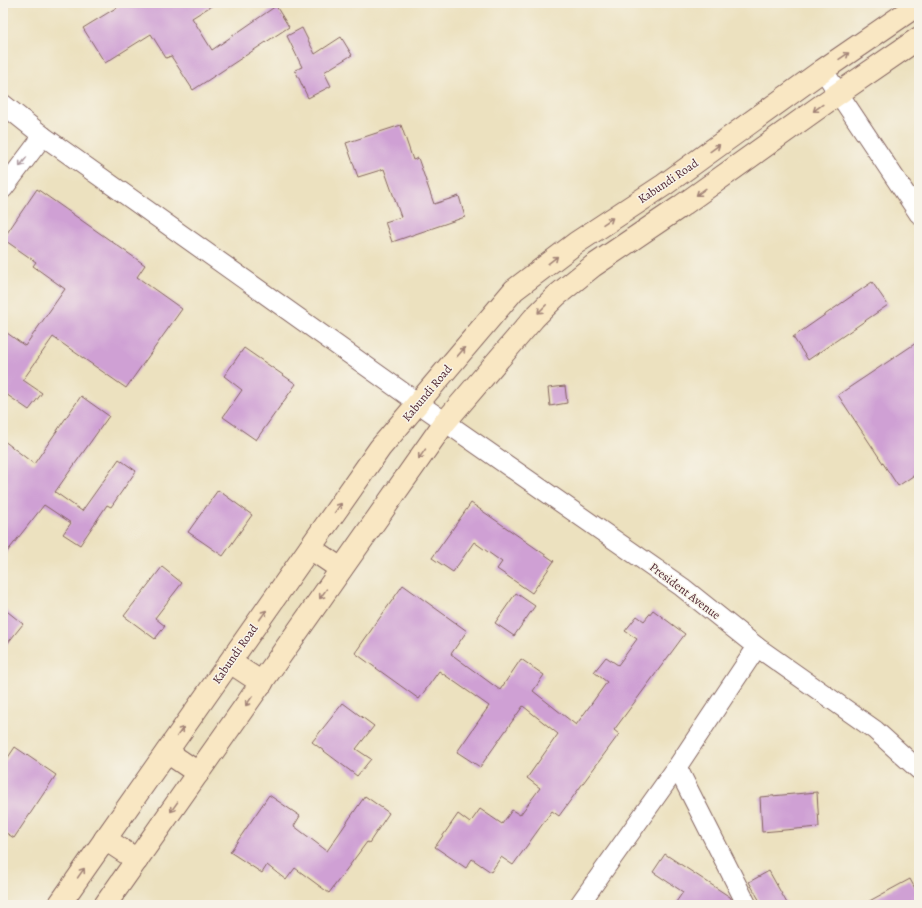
<svg xmlns="http://www.w3.org/2000/svg" width="922" height="908" viewBox="0 0 922 908" font-family="Alegreya,serif">
  <rect width="100%" height="100%" fill="#f7f3e8"/>
  <filter id="ink" filterUnits="userSpaceOnUse"><feTurbulence type="fractalNoise" baseFrequency=".025" numOctaves="2"/><feDisplacementMap in="SourceGraphic" scale="8" xChannelSelector="R" yChannelSelector="G"/><feConvolveMatrix kernelMatrix="1 2 1 2 8 2 1 2 1" color-interpolation-filters="sRGB"/></filter>
  <filter id="wash" filterUnits="userSpaceOnUse"><feTurbulence type="fractalNoise" baseFrequency=".012" numOctaves="4" result="noise"/><feDisplacementMap in="SourceGraphic" scale="16" xChannelSelector="R" yChannelSelector="G"/><feGaussianBlur stdDeviation="0.9" result="paint"/><feColorMatrix in="noise" values="0 0 0 0 0 0 0 0 0 0 0 0 0 0 0 0 0 1.4 0 .05"/><feComposite in="paint" operator="in"/></filter>
  <g filter="url(#wash)">
    <rect width="100%" height="100%" fill="#ece1bf"/>
    <g id="blocks">
      <!-- building -->
      <g fill="#cfa0d4">
        <path d="M124,3H216L192,18L212,50L276,6L289,27L193,90L171,56L166,58L151,34L105,63L83,28Z"/>
        <path d="M302,28L315,54L341,37L352,55L324,72L331,86L308,98L295,70L302,67L287,36Z"/>
        <path d="M401,125L413,160L418,158L434,204L459,196L465,217L392,242L385,222L401,217L384,169L358,177L346,143Z"/>
        <path d="M37,189L145,265L137,277L182,309L126,388L53,337L23,380L42,393L29,410L3,392V330L25,346L65,289L33,266L36,262L3,239Z"/>
        <path d="M872,282L888,305L808,360L793,337Z"/>
        <path d="M919,341V472L898,486L838,395Z"/>
        <path d="M244,348L296,384L256,440L223,417L242,390L224,376Z"/>
        <path d="M565,386L567,403L550,406L548,388Z"/>
        <path d="M81,396L109,416L55,492L82,511L119,459L136,471L111,507L107,505L80,545L63,534L71,523L44,505L3,557V440L34,464Z"/>
        <path d="M218,490L252,515L223,556L188,532Z"/>
        <path d="M471,503L554,561L532,593L497,569L502,562L474,542L453,572L432,558Z"/>
        <path d="M162,567L182,583L155,618L165,626L155,639L124,616Z"/>
        <path d="M403,585L467,631L451,654L500,690L521,659L544,675L533,691L576,725L607,682L594,672L606,657L618,665L637,639L625,631L637,616L644,621L653,610L685,634L614,730L619,734L559,816L552,811L513,865L501,857L491,872L472,859L466,868L435,847L458,814L470,823L480,809L502,824L512,810L520,815L540,788L527,778L558,734L523,706L480,767L457,752L489,706L439,671L419,699L355,653Z"/>
        <path d="M516,593L535,606L514,636L495,623Z"/>
        <path d="M3,608L23,624L3,649Z"/>
        <path d="M343,703L374,726L356,749L371,759L357,776L312,742Z"/>
        <path d="M15,747L56,775L14,838L3,831V765Z"/>
        <path d="M817,792L819,827L762,832L760,797Z"/>
        <path d="M269,795L300,816L294,826L327,851L365,796L389,813L369,843L367,842L329,893L295,868L286,880L267,865L262,873L230,852Z"/>
        <path d="M665,854L730,897L735,905H674L683,892L653,872Z"/>
        <path d="M769,871L788,905H762L749,882Z"/>
        <path d="M910,879L919,896V905H862Z"/>
      </g>
    </g>
  </g>
  <g filter="url(#ink)">
    <use href="#blocks" fill-opacity="0" stroke="#83635f" stroke-width="1"/>
    <g fill="none" stroke-linecap="round" stroke-linejoin="round">
      <!-- street casing -->
      <g stroke="#83635f" stroke-width="21">
        <g id="street">
          <path d="M823,70L919,214"/>
          <path d="M3,104L43,136L418,403L682,587L757,647L875,730L919,770"/>
          <path d="M3,189L43,136"/>
          <path d="M677,767L747,905"/>
          <path d="M579,905L677,767L757,647"/>
        </g>
      </g>
      <!-- secondary casing -->
      <g stroke="#83635f" stroke-width="24">
        <g id="secondary">
          <path d="M310,548L341,569"/>
          <path d="M230,662L262,683"/>
          <path d="M167,752L198,773"/>
          <path d="M105,839L137,860"/>
          <path d="M59,905L380,448L514,290L576,243L664,185L823,70L919,4"/>
          <path d="M105,905L445,422L534,318L556,296L593,266L680,207L839,93L919,38"/>
        </g>
      </g>
      <!-- street -->
      <use href="#street" stroke="#fff" stroke-width="19"/>
      <!-- secondary -->
      <use href="#secondary" stroke="#f9e7c3" stroke-width="22"/>
    </g>
    <!-- one-way arrows -->
    <defs><path id="oneway-shaft" d="M-6 0H5M1.5-3L5.5 0L1.5 3" fill="none" stroke-width="1.6" stroke-linecap="round" stroke-linejoin="round"/></defs>
    <g stroke="#a28377">
      <use href="#oneway-shaft" transform="translate(844 56) rotate(-34)"/>
      <use href="#oneway-shaft" transform="translate(818 108) rotate(144)"/>
      <use href="#oneway-shaft" transform="translate(715 148) rotate(-36)"/>
      <use href="#oneway-shaft" transform="translate(701 192) rotate(144)"/>
      <use href="#oneway-shaft" transform="translate(608 221) rotate(-34)"/>
      <use href="#oneway-shaft" transform="translate(553 260) rotate(-38)"/>
      <use href="#oneway-shaft" transform="translate(542 309) rotate(135)"/>
      <use href="#oneway-shaft" transform="translate(461 352) rotate(-49)"/>
      <use href="#oneway-shaft" transform="translate(422 454) rotate(125)"/>
      <use href="#oneway-shaft" transform="translate(338 508) rotate(-55)"/>
      <use href="#oneway-shaft" transform="translate(323 594) rotate(125)"/>
      <use href="#oneway-shaft" transform="translate(263 615) rotate(-55)"/>
      <use href="#oneway-shaft" transform="translate(249 701) rotate(125)"/>
      <use href="#oneway-shaft" transform="translate(180 732) rotate(-55)"/>
      <use href="#oneway-shaft" transform="translate(174 807) rotate(125)"/>
      <use href="#oneway-shaft" transform="translate(81 873) rotate(-55)"/>
    </g>
    <use stroke="#ae9aa0" href="#oneway-shaft" transform="translate(23 162) rotate(127)"/>
  </g>
  <g text-anchor="middle" dominant-baseline="central" stroke-width="3" stroke-linejoin="round" paint-order="stroke">
    <!-- street labels -->
    <g font-size="12" fill="#4a1f2b" stroke="#f7f3e8">
      <text transform="translate(668 181) rotate(-34)">Kabundi Road</text>
      <text transform="translate(427 393) rotate(-50)">Kabundi Road</text>
      <text transform="translate(685 591) rotate(37)">President Avenue</text>
      <text transform="translate(235 654) rotate(-55)">Kabundi Road</text>
    </g>
  </g>
  <!-- margin -->
  <rect width="922" height="908" fill="none" stroke="#f7f3e8" stroke-width="16"/>
</svg>
